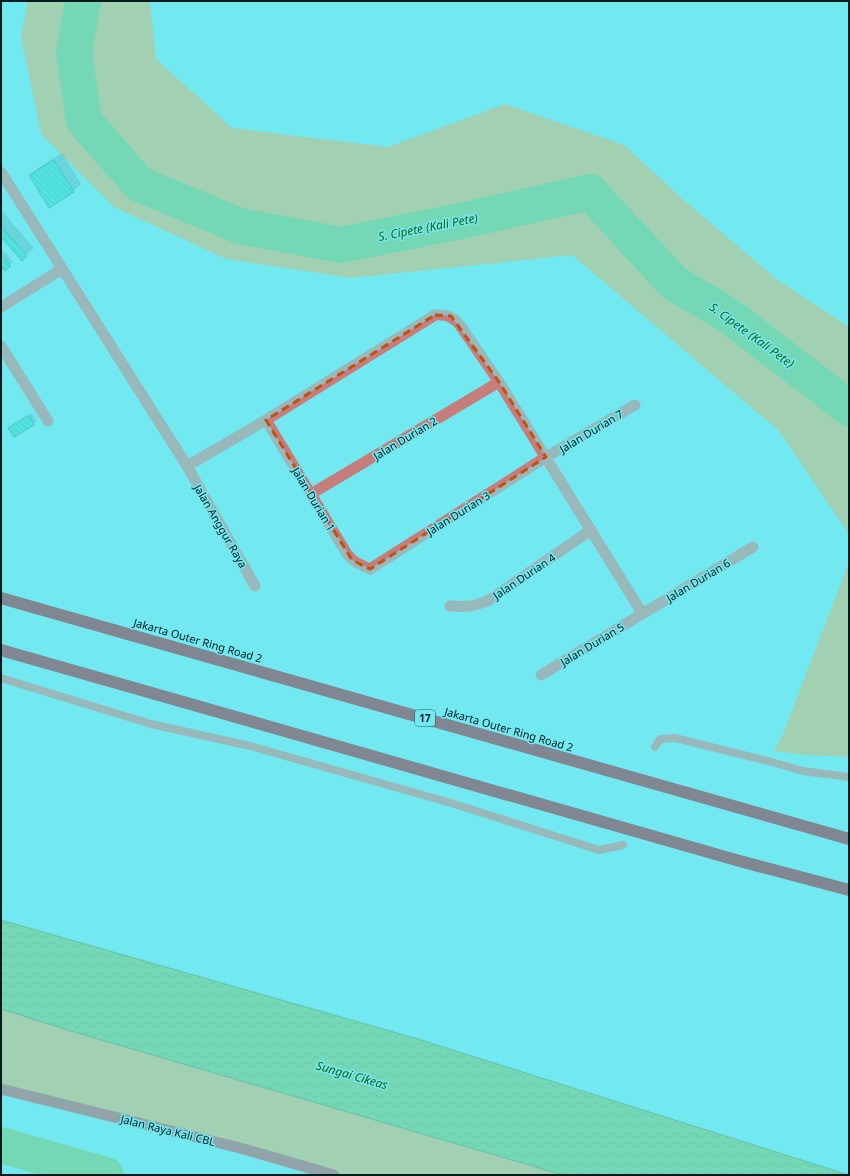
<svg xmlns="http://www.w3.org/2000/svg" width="850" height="1176" viewBox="0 0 850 1176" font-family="'Noto Sans',sans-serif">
  <defs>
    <pattern id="water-waves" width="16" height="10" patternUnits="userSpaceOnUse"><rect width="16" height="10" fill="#77c16d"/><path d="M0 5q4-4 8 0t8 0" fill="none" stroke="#65a55e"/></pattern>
    <pattern id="building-back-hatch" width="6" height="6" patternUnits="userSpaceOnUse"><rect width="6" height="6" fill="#26dac3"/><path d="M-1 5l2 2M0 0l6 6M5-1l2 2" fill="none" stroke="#20baa7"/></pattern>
  </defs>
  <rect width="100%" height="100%" fill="#72e9f1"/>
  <!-- green -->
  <g fill="#dbb269">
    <path d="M28,1H150L156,59L232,128L388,147L505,104L624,145L687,203L779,281L849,327V534L779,431L572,255L351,278L226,259L114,207L41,134L21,36Z"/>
    <path d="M849,562V757L806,755L774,751L783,734Z"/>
    <path d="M1,1007L579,1175H320L1,1087Z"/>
  </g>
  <!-- water -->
  <path fill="url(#water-waves)" stroke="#548f55" d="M1,920L418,1039L849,1175H563L74,1032L1,1009Z"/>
  <!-- shadow -->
  <g fill="#0003">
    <path d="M62,153L81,184L73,192L31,175L38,168Z"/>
    <path d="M1,210L34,248L22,259L1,235Z"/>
    <path d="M4,251L13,262L5,269L1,265V254Z"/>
    <path d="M32,413L37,421L34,424L14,436L10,428L13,425Z"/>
  </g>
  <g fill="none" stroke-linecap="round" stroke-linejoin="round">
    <!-- river -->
    <g stroke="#77c16d" stroke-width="36">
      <path d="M83,1L74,53L84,121L139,184L240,226L341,245L461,221L590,192L674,283L728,315L849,408"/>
      <path d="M1,1145L106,1175"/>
    </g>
  </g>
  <!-- building -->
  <g fill="url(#building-back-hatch)" stroke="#1d9e8d">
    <path d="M54,160L74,192L49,208L29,175Z"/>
    <path d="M1,226L27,256L22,261L1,237Z"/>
    <path d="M1,255L11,266L5,271L1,266Z"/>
    <path d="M29,415L34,425L14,437L8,428Z"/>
  </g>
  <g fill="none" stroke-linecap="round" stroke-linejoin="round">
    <!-- service -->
    <g stroke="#c57e7c" stroke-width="8">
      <path d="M1,678L151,724L250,746L451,803L599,850L623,845"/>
      <path d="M655,747L660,739L675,738L768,761L803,771L849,777"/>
    </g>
    <!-- minor -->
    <g stroke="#c57e7c" stroke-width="11">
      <path d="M1,172L187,466L255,586"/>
      <path d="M1,307L62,269"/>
      <path d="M1,346L48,421"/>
      <path d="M266,420L347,554C353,562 361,565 370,569L546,457L635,405"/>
      <path d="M187,466L266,420L435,315C448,314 455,318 462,328L499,382L642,613"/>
      <path d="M311,494L499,382"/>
      <path d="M450,606C468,607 473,607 489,600L591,530"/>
      <path d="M541,675L753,547"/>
    </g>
    <!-- secondary -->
    <path stroke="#b75052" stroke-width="11" d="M1,1089L240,1148L334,1175"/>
    <!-- motorway-bridge -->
    <g stroke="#901023" stroke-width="12">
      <path d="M1,598L849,839"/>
      <path d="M1,650L736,860L849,890"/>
    </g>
  </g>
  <!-- marked area -->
  <path d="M0 0H850V1176H0ZM435,315L451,316L499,382L546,457L370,569L352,560L266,420Z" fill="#72e9f1" fill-opacity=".55" fill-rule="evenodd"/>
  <path fill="none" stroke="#c6500f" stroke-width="3" stroke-dasharray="8 5" stroke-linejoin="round" d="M435,315L451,316L499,382L546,457L370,569L352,560L266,420Z"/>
  <g text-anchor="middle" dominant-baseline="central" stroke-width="3" stroke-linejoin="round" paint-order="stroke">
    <!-- shield labels -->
    <rect fill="#72e9f1" stroke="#24595d" stroke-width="1" x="415" y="710" width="20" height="16" rx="3"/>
    <g font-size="10" font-weight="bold" fill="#021b1d">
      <text x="425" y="718">17</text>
    </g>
    <!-- street labels -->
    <g font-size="11" fill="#021b1d" stroke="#72e9f1">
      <text transform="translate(591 431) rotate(-31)">Jalan Durian 7</text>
      <text transform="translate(405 438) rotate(-31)">Jalan Durian 2</text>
      <text transform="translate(314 499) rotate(59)">Jalan Durian 1</text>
      <text transform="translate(458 513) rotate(-32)">Jalan Durian 3</text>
      <text transform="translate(221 526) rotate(60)">Jalan Anggur Raya</text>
      <text transform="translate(524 576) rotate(-34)">Jalan Durian 4</text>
      <text transform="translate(698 580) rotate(-31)">Jalan Durian 6</text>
      <text transform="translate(198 640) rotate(16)">Jakarta Outer Ring Road 2</text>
      <text transform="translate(592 644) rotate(-31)">Jalan Durian 5</text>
      <text transform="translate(509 729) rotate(16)">Jakarta Outer Ring Road 2</text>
      <text transform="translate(168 1130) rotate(14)">Jalan Raya Kali CBL</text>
    </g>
    <!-- water labels -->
    <g font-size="12" font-style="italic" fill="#1b630f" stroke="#72e9f1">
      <text transform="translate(428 227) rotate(-11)">S. Cipete (Kali Pete)</text>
      <text transform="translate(752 335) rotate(36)">S. Cipete (Kali Pete)</text>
      <text transform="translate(352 1075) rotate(16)">Sungai Cikeas</text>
    </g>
  </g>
  <!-- border -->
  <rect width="850" height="1176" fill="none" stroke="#021b1d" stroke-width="4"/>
</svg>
